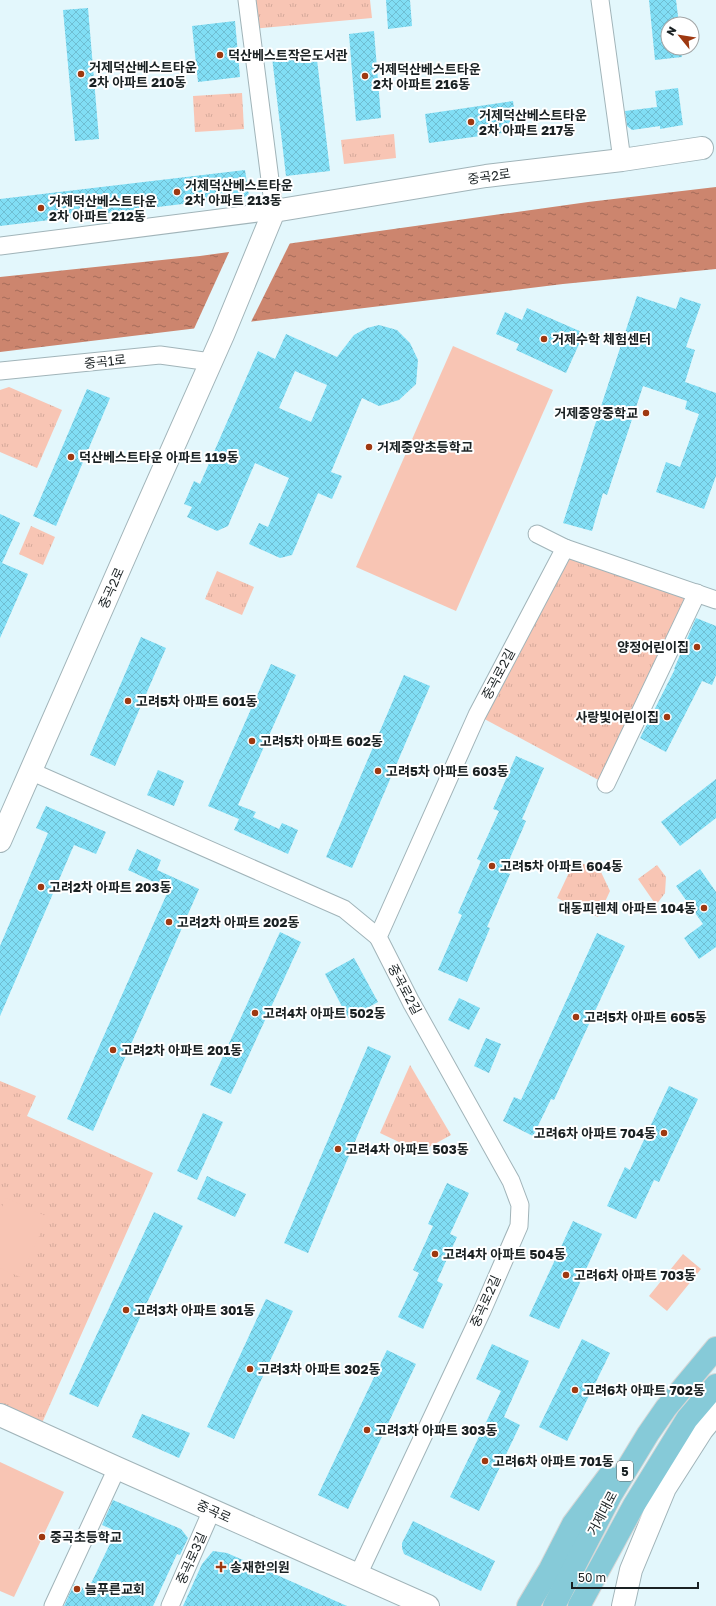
<svg xmlns="http://www.w3.org/2000/svg" width="716" height="1606" viewBox="0 0 716 1606" font-family="'Golos Text','Noto Sans KR',sans-serif">
  <defs>
    <pattern id="grass-tufts" width="24" height="20" patternUnits="userSpaceOnUse"><rect width="24" height="20" fill="#f8c5b4"/><path d="M3 7l-1-3M5 7V3M7 7l1-3M15 17l-1-3M17 17v-4M19 17l1-3" fill="none" stroke="#d4a99a"/></pattern>
    <pattern id="water-ripples" width="26" height="14" patternUnits="userSpaceOnUse"><rect width="26" height="14" fill="#cc856e"/><path d="M2 4q2-2 4 0t4 0M15 11q2-2 4 0t4 0" fill="none" stroke="#a56c5a"/></pattern>
    <pattern id="building-cross-hatch" width="8" height="8" patternUnits="userSpaceOnUse"><rect width="8" height="8" fill="#81def5"/><path d="M0 0l8 8M0 8l8-8" fill="none" stroke="#6fbed2"/></pattern>
  </defs>
  <rect width="100%" height="100%" fill="#e3f7fc"/>
  <!-- grass -->
  <g fill="url(#grass-tufts)">
    <path d="M247,0H370L372,18L250,29Z"/>
    <path d="M242,93L244,129L195,132L193,96Z"/>
    <path d="M394,134L396,158L344,164L341,140Z"/>
    <path d="M9,387L62,410L37,468L0,452V390Z"/>
    <path d="M31,526L55,537L43,565L19,554Z"/>
    <path d="M565,548L697,593L606,784L477,715Z"/>
    <path d="M217,571L254,587L242,615L205,599Z"/>
    <path d="M575,860L601,872L610,891L598,917L557,898Z"/>
    <path d="M657,865L666,877L665,893L656,905L638,879Z"/>
    <path d="M410,1065L451,1135L420,1152L380,1133Z"/>
    <path d="M0,1081L36,1096L27,1116L153,1173L38,1432L0,1415Z"/>
  </g>
  <!-- garden -->
  <g fill="#f8c5b4">
    <path d="M453,346L553,390L456,611L356,567Z"/>
    <path d="M6,1198L48,1217L20,1277L0,1268V1211Z"/>
    <path d="M683,1254L701,1269L667,1311L649,1296Z"/>
    <path d="M0,1462L64,1492L14,1597L0,1591Z"/>
  </g>
  <!-- water -->
  <path fill="url(#water-ripples)" d="M716,187V269L563,284L0,352V277L200,256L588,202Z"/>
  <!-- pier -->
  <path fill="#e3f7fc" d="M291,241L250,324L193,331L230,250Z"/>
  <!-- building -->
  <g fill="url(#building-cross-hatch)" fill-rule="evenodd">
    <path d="M386,0H410L412,26L388,29Z"/>
    <path d="M649,0H676L679,24H668V48H681L682,57L655,60Z"/>
    <path d="M88,8L99,139L75,141L63,10Z"/>
    <path d="M235,21L240,77L198,82L192,26Z"/>
    <path d="M374,31L381,118L356,121L349,34Z"/>
    <path d="M316,51L330,171L286,176L272,57Z"/>
    <path d="M678,88L683,125L660,129V126L632,130L627,126L625,111L657,107L655,91Z"/>
    <path d="M513,101L517,131L429,143L425,114Z"/>
    <path d="M245,170L249,196L0,226V199Z"/>
    <path d="M637,296L676,309L680,297L701,304L686,347L695,350L685,382L716,393V476L704,509L656,492L666,462L680,467L699,414L685,409L687,401L643,386L607,495L603,493L592,531L563,523Z"/>
    <path d="M527,308L584,333L566,373L516,350L519,344L496,334L505,312L522,320Z"/>
    <path d="M379,325L397,330L410,343L418,360L416,384L399,400L379,406L362,398L331,472L342,476L332,499L318,493L292,555L280,558L249,544L259,523L268,527L289,478L255,463L228,526L217,531L187,517L192,507L184,504L194,481L200,484L258,351L275,359L286,334L337,357L354,335L367,328ZM295,371L327,385L311,422L279,408Z"/>
    <path d="M87,389L110,398L56,526L33,516Z"/>
    <path d="M0,514L20,523L2,563L28,574L0,638Z"/>
    <path d="M696,618L716,626V675L712,685L702,681L666,752L640,738L675,669H674Z"/>
    <path d="M141,637L166,648L115,766L90,755Z"/>
    <path d="M271,664L296,675L238,805L256,812L253,817L279,829L282,823L298,830L288,854L234,830L239,819L208,806Z"/>
    <path d="M404,675L430,686L352,868L326,857Z"/>
    <path d="M516,756L544,768L522,819L526,821L504,872L510,874L487,927L490,928L467,982L438,970L462,915L458,913L481,861L477,859L499,811L493,809Z"/>
    <path d="M158,770L184,781L174,806L147,795Z"/>
    <path d="M716,779V818L680,846L661,822Z"/>
    <path d="M46,806L106,832L96,854L74,845L0,1016V946L48,833L36,828Z"/>
    <path d="M137,849L161,860L157,870L199,889L93,1131L67,1119L169,889L128,870Z"/>
    <path d="M700,869L716,892V947L699,959L684,938L703,924L676,886Z"/>
    <path d="M280,932L301,942L231,1094L210,1085Z"/>
    <path d="M597,933L625,946L554,1100L551,1099L533,1136L503,1121L514,1097L521,1100Z"/>
    <path d="M354,958L378,1002L348,1018L325,974Z"/>
    <path d="M459,998L480,1008L469,1030L448,1020Z"/>
    <path d="M486,1038L501,1044L489,1073L474,1066Z"/>
    <path d="M368,1046L391,1056L308,1253L284,1243Z"/>
    <path d="M669,1086L698,1099L659,1182L654,1180L636,1219L607,1206L625,1167L630,1170Z"/>
    <path d="M203,1113L223,1122L197,1180L177,1171Z"/>
    <path d="M207,1176L246,1194L235,1217L197,1199Z"/>
    <path d="M447,1183L469,1193L450,1234L457,1237L437,1281L443,1284L423,1329L398,1317L419,1273L413,1270L433,1226L428,1224Z"/>
    <path d="M154,1212L183,1226L98,1407L69,1394Z"/>
    <path d="M573,1221L602,1234L559,1329L529,1316Z"/>
    <path d="M266,1299L293,1311L234,1439L207,1427Z"/>
    <path d="M582,1339L610,1353L567,1441L539,1427Z"/>
    <path d="M492,1344L529,1361L504,1417L520,1425L479,1511L450,1497L501,1391L476,1379Z"/>
    <path d="M387,1350L416,1364L348,1509L318,1495Z"/>
    <path d="M142,1414L190,1433L179,1458L132,1437Z"/>
    <path d="M113,1500L181,1529L188,1538L180,1555L177,1554L153,1606H64L74,1584L88,1590L116,1531L102,1525Z"/>
    <path d="M413,1521L495,1561L481,1591L404,1554L402,1548V1543Z"/>
    <path d="M213,1551L227,1553L347,1606H183L202,1564Z"/>
  </g>
  <g fill="none" stroke-linecap="round" stroke-linejoin="round">
    <!-- street casing -->
    <g stroke="#a1b4b9" stroke-width="19">
      <g id="street">
        <path d="M600,0L622,160"/>
        <path d="M0,246L274,211L247,0"/>
        <path d="M0,371L160,355L211,362"/>
        <path d="M537,534L565,548"/>
        <path d="M30,771L344,909L378,937"/>
        <path d="M606,784L697,593"/>
        <path d="M358,1575L482,1311L519,1226L520,1205L511,1181L411,1002L378,937L477,715L565,548L716,600"/>
        <path d="M53,1606L117,1468"/>
        <path d="M170,1606L212,1510"/>
      </g>
    </g>
    <!-- secondary casing -->
    <g stroke="#a1b4b9" stroke-width="24">
      <g id="secondary">
        <path d="M0,841L136,531L223,335L274,211L486,176L622,160L702,148"/>
        <path d="M0,1415L117,1468L428,1606"/>
        <path d="M623,1606L631,1570L665,1488L702,1430L716,1413"/>
      </g>
    </g>
    <!-- primary casing -->
    <g stroke="#d6d7d7" stroke-width="24">
      <g id="primary">
        <path d="M528,1606L550,1569L573,1524L608,1477"/>
        <path d="M554,1606L611,1495L648,1434L666,1408L716,1348"/>
        <path d="M579,1606L634,1505L687,1419L716,1385"/>
      </g>
    </g>
    <!-- street -->
    <use href="#street" stroke="#fff" stroke-width="17"/>
    <!-- secondary -->
    <use href="#secondary" stroke="#fff" stroke-width="22"/>
    <!-- primary -->
    <use href="#primary" stroke="#86cad8" stroke-width="22"/>
  </g>
  <!-- markers -->
  <g fill="#9e3810" stroke="#fff" stroke-width="1.5">
    <circle cx="220" cy="55" r="4"/>
    <circle cx="81" cy="74" r="4"/>
    <circle cx="365" cy="76" r="4"/>
    <circle cx="471" cy="122" r="4"/>
    <circle cx="177" cy="192" r="4"/>
    <circle cx="41" cy="208" r="4"/>
    <circle cx="544" cy="339" r="4"/>
    <circle cx="646" cy="413" r="4"/>
    <circle cx="369" cy="447" r="4"/>
    <circle cx="71" cy="457" r="4"/>
    <circle cx="697" cy="647" r="4"/>
    <circle cx="128" cy="701" r="4"/>
    <circle cx="667" cy="717" r="4"/>
    <circle cx="252" cy="741" r="4"/>
    <circle cx="378" cy="771" r="4"/>
    <circle cx="492" cy="866" r="4"/>
    <circle cx="41" cy="887" r="4"/>
    <circle cx="704" cy="908" r="4"/>
    <circle cx="169" cy="922" r="4"/>
    <circle cx="255" cy="1013" r="4"/>
    <circle cx="576" cy="1017" r="4"/>
    <circle cx="113" cy="1050" r="4"/>
    <circle cx="664" cy="1133" r="4"/>
    <circle cx="338" cy="1149" r="4"/>
    <circle cx="435" cy="1254" r="4"/>
    <circle cx="566" cy="1275" r="4"/>
    <circle cx="126" cy="1310" r="4"/>
    <circle cx="250" cy="1369" r="4"/>
    <circle cx="575" cy="1390" r="4"/>
    <circle cx="367" cy="1430" r="4"/>
    <circle cx="485" cy="1461" r="4"/>
    <circle cx="42" cy="1537" r="4"/>
    <path d="M219 1561h4v4h4v4h-4v4h-4v-4h-4v-4h4z"/>
    <circle cx="77" cy="1589" r="4"/>
  </g>
  <g text-anchor="middle" dominant-baseline="central" stroke-width="4" stroke-linejoin="round" paint-order="stroke">
    <!-- shield labels -->
    <rect fill="#fff" stroke="#5f6465" stroke-width="1" x="617" y="1461" width="16" height="20" rx="3"/>
    <g font-size="12" font-weight="bold" fill="#1a2123">
      <text x="625" y="1471">5</text>
    </g>
    <!-- poi labels -->
    <g font-size="13" font-weight="bold" fill="#1a2123" stroke="#fff" text-anchor="start">
      <text x="228" y="55">덕산베스트작은도서관</text>
      <text x="89" y="67">거제덕산베스트타운<tspan x="89" dy="15">2차 아파트 210동</tspan></text>
      <text x="373" y="69">거제덕산베스트타운<tspan x="373" dy="15">2차 아파트 216동</tspan></text>
      <text x="479" y="115">거제덕산베스트타운<tspan x="479" dy="15">2차 아파트 217동</tspan></text>
      <text x="185" y="185">거제덕산베스트타운<tspan x="185" dy="15">2차 아파트 213동</tspan></text>
      <text x="49" y="201">거제덕산베스트타운<tspan x="49" dy="15">2차 아파트 212동</tspan></text>
      <text x="552" y="339">거제수학 체험센터</text>
      <text x="638" y="413" text-anchor="end">거제중앙중학교</text>
      <text x="377" y="447">거제중앙초등학교</text>
      <text x="79" y="457">덕산베스트타운 아파트 119동</text>
      <text x="689" y="647" text-anchor="end">양정어린이집</text>
      <text x="136" y="701">고려5차 아파트 601동</text>
      <text x="659" y="717" text-anchor="end">사랑빛어린이집</text>
      <text x="260" y="741">고려5차 아파트 602동</text>
      <text x="386" y="771">고려5차 아파트 603동</text>
      <text x="500" y="866">고려5차 아파트 604동</text>
      <text x="49" y="887">고려2차 아파트 203동</text>
      <text x="696" y="908" text-anchor="end">대동피렌체 아파트 104동</text>
      <text x="177" y="922">고려2차 아파트 202동</text>
      <text x="263" y="1013">고려4차 아파트 502동</text>
      <text x="584" y="1017">고려5차 아파트 605동</text>
      <text x="121" y="1050">고려2차 아파트 201동</text>
      <text x="656" y="1133" text-anchor="end">고려6차 아파트 704동</text>
      <text x="346" y="1149">고려4차 아파트 503동</text>
      <text x="443" y="1254">고려4차 아파트 504동</text>
      <text x="574" y="1275">고려6차 아파트 703동</text>
      <text x="134" y="1310">고려3차 아파트 301동</text>
      <text x="258" y="1369">고려3차 아파트 302동</text>
      <text x="583" y="1390">고려6차 아파트 702동</text>
      <text x="375" y="1430">고려3차 아파트 303동</text>
      <text x="493" y="1461">고려6차 아파트 701동</text>
      <text x="50" y="1537">중곡초등학교</text>
      <text x="230" y="1567">송재한의원</text>
      <text x="85" y="1589">늘푸른교회</text>
    </g>
    <!-- street labels -->
    <g font-size="13" fill="#1a2123" stroke="#fff">
      <text transform="translate(489 176) rotate(-8)">중곡2로</text>
      <text transform="translate(105 361) rotate(-6)">중곡1로</text>
      <text transform="translate(111 588) rotate(-66)">중곡2로</text>
      <text transform="translate(498 674) rotate(-62)">중곡로2길</text>
      <text transform="translate(405 989) rotate(62)">중곡로2길</text>
      <text transform="translate(485 1301) rotate(-66)">중곡로2길</text>
      <text transform="translate(214 1511) rotate(24)">중곡로</text>
      <text transform="translate(602 1513) rotate(-62)">거제대로</text>
      <text transform="translate(191 1558) rotate(-66)">중곡로3길</text>
    </g>
  </g>
  <!-- north arrow -->
  <g transform="translate(680 36) rotate(300)"><circle r="19" fill="#ffffff" stroke="#a3a6a7"/>
  <path d="M0-3L7 15L0 10L-7 15Z" fill="#9e3810"/>
  <text y="-6" font-size="11" font-weight="bold" text-anchor="middle" fill="#1a2123">N</text>
  </g>
  <!-- scale -->
  <path d="M572 1582v6h126v-6" fill="none" stroke="#1a2123" stroke-width="2"/>
  <text x="578" y="1582" font-size="12" fill="#1a2123" stroke="#ffffff" stroke-width="3" paint-order="stroke">50 m</text>
</svg>
